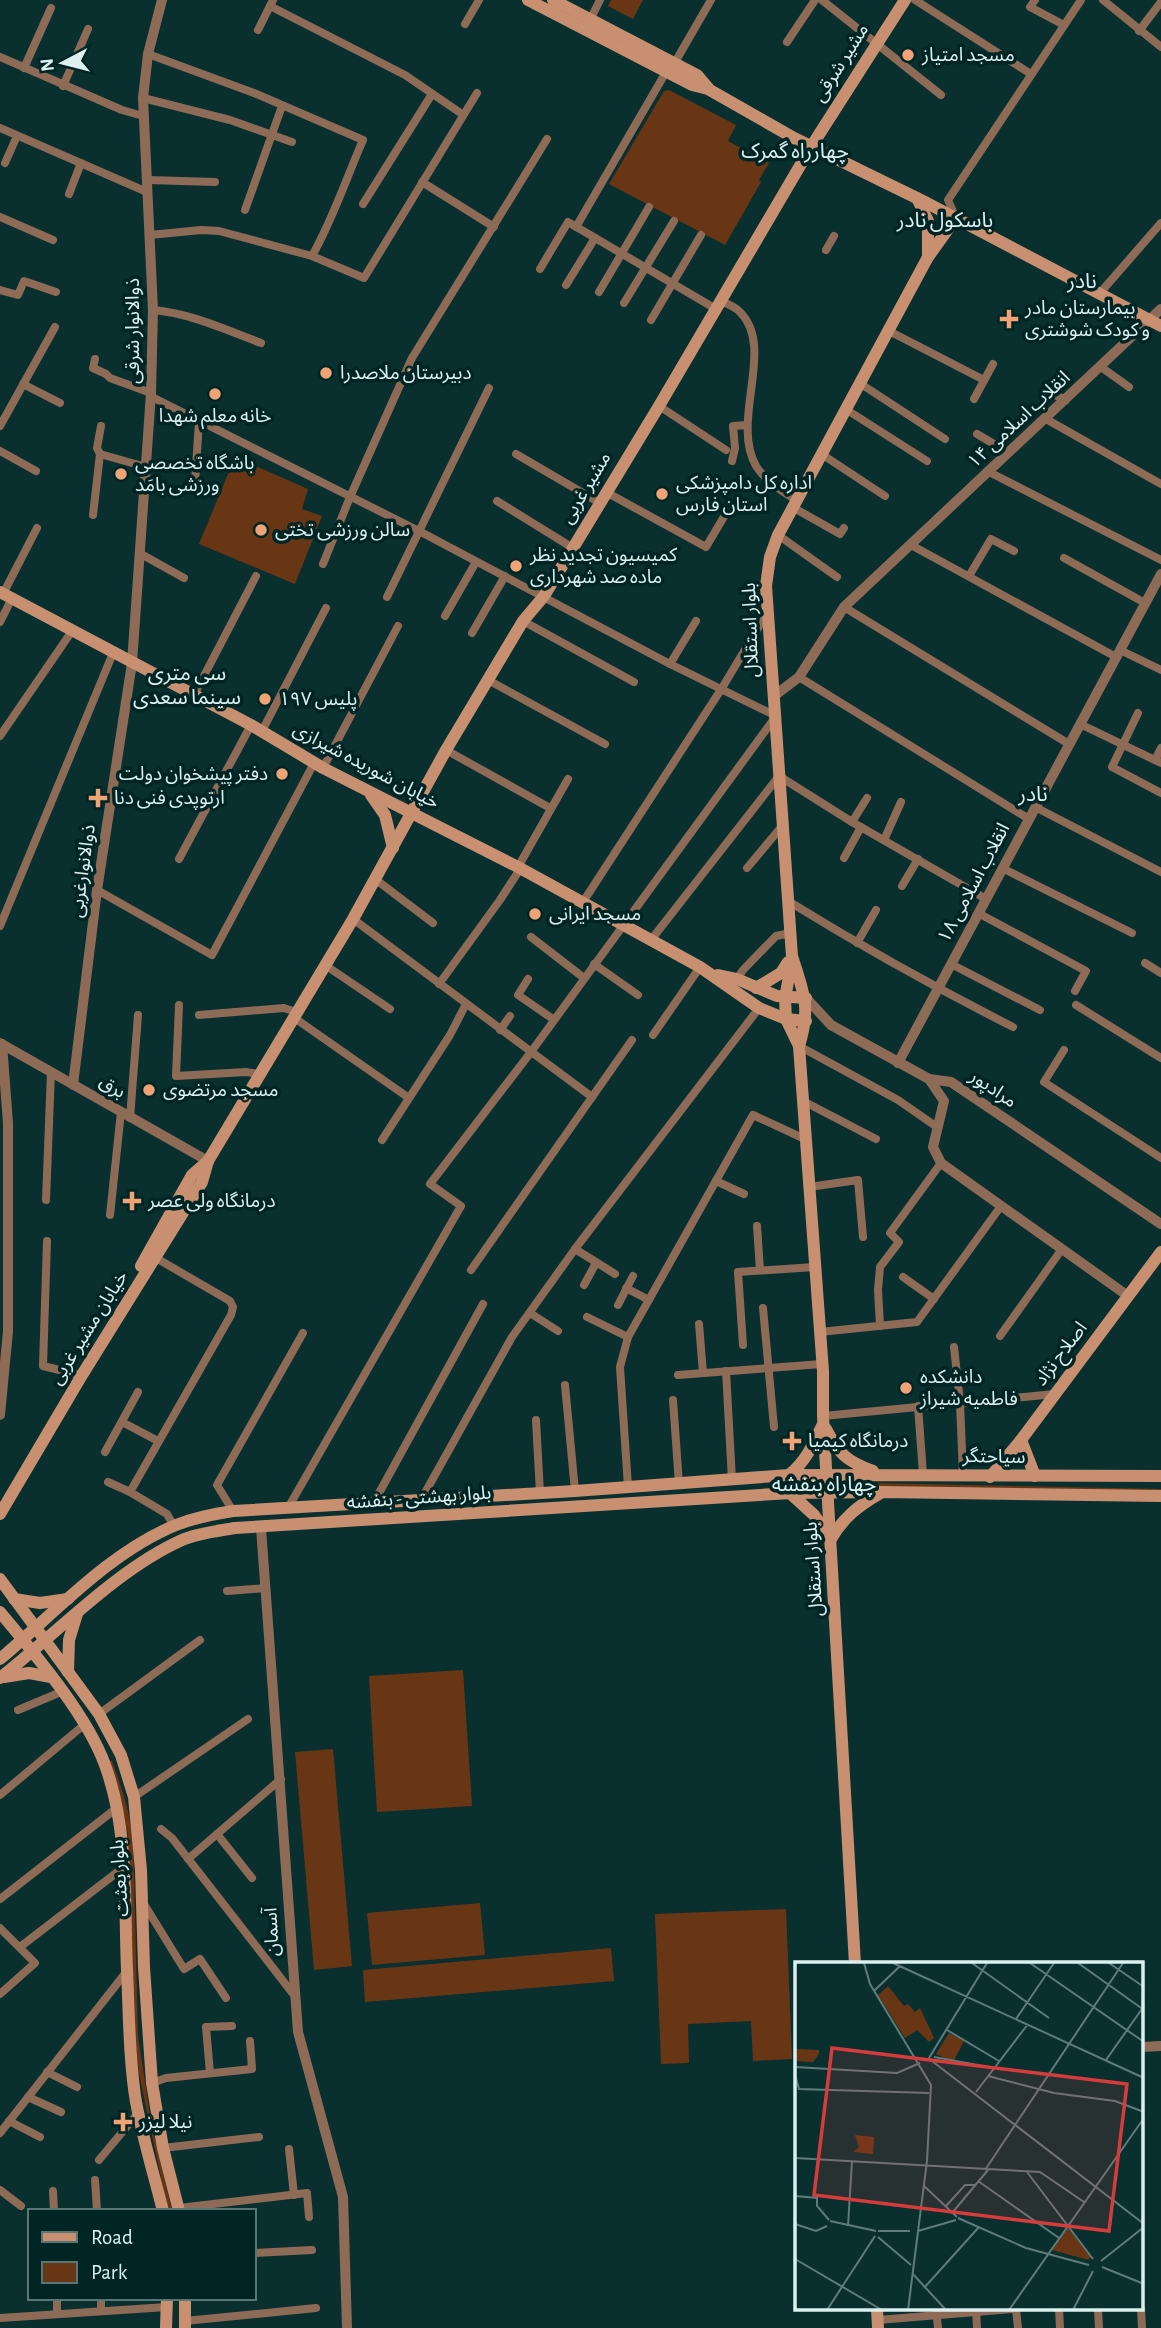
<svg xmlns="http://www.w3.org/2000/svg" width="1161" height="2328" viewBox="0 0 1161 2328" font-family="'Alegreya Sans','Noto Sans Arabic',sans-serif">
  <rect width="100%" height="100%" fill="#0a2f2f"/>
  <!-- green -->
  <g fill="#693615">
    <path d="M611,0H643L633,19L608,6Z"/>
    <path d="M669,90L736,125L728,141L769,163L759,180L761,182L725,245L609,184L664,91Z"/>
    <path d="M235,457L308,489L302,509L322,516L295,584L199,544Z"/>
    <path d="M873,1483L1161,1489V1493L874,1486Z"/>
    <path d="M463,1670L472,1806L377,1812L369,1676Z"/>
    <path d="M333,1749L352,1966L314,1970L295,1752Z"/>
    <path d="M109,1761H112C121,1786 129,1810 133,1837L138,2036L151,2122L172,2211H168L139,2074L134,2031L128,1835L120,1798Z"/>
    <path d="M480,1903L485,1955L372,1965L367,1913Z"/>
    <path d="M786,1909L792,2059L753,2061L751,2021L688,2024L689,2063L661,2064L655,1914Z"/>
    <path d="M611,1948L614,1981L365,2002L363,1970Z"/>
  </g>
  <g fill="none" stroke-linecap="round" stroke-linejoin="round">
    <!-- minor -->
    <g stroke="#8e6b57" stroke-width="8">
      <path d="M822,0L941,95"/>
      <path d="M915,0L1031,74"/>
      <path d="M1035,0L1030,7L1064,25"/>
      <path d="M1103,0L1161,47"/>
      <path d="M270,6L405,75L462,114"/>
      <path d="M590,20L600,0"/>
      <path d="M465,24L479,0"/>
      <path d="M258,30L273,0"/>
      <path d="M1139,31L1161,2"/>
      <path d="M787,42L815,0"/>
      <path d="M148,54L254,93L363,140C346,179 333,219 312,256"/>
      <path d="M0,57L122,110L143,116"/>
      <path d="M674,64L711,0"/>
      <path d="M24,68L51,8"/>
      <path d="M63,86L88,29"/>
      <path d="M143,98L230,120L292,142"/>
      <path d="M0,128L147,192"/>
      <path d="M5,163L17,136"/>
      <path d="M147,180L215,182"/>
      <path d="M422,182L494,227"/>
      <path d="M69,194L81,163"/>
      <path d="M363,204L432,94"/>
      <path d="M245,210L282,106"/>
      <path d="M0,217L53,240"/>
      <path d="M956,218L948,200L1081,0"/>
      <path d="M576,227L666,72"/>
      <path d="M150,235L201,230L219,231L312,256L364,278L477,93"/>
      <path d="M826,250L834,236"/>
      <path d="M540,269L568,222L716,309"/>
      <path d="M566,285L595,238"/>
      <path d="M0,290L18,295L24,281L56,292"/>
      <path d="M599,292L649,207"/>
      <path d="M1100,293L1161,223"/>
      <path d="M722,301C727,304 736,307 740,312C776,348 730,420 756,466C766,482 782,491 798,501"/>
      <path d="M624,303L674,221"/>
      <path d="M153,310C190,313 226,330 261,343"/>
      <path d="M651,320L701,235"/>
      <path d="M889,331L984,380"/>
      <path d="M95,359L93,368L106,374L110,378L151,393"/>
      <path d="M1101,367L1129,387"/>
      <path d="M23,384L60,403"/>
      <path d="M861,384L945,439"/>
      <path d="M1046,391L1066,400"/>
      <path d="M150,396L419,531L670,664L776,716L531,1052L430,1184L461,1206L288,1508"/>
      <path d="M974,399L993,364"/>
      <path d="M659,406L726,450"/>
      <path d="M847,410L927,461"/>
      <path d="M1046,419L1161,484"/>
      <path d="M0,426L55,327"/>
      <path d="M977,434L1009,453"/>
      <path d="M0,451L36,471"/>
      <path d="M100,454L146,467"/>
      <path d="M516,454L600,503"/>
      <path d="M823,455L885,496"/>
      <path d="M732,461L735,448L733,426L747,425"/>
      <path d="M989,472L1161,560"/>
      <path d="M195,481L199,422"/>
      <path d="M606,492L706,547L725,515"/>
      <path d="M497,501L573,548"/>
      <path d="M794,508L840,534L844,528"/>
      <path d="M93,515L100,454L97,448L101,426"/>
      <path d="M778,535L837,577"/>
      <path d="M911,545L1116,657"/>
      <path d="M141,554L184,578"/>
      <path d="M1064,558L1145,603"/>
      <path d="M323,564L350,497L412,358L547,139"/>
      <path d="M969,576L991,539L1014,551"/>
      <path d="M3,594L37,528"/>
      <path d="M387,597L489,388"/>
      <path d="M844,607L1069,744"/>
      <path d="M445,616L476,562"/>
      <path d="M523,621L634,682"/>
      <path d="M0,622L12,598"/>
      <path d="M472,633L505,576"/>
      <path d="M1120,650L1161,670"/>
      <path d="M670,664L696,621"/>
      <path d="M799,677L1029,819"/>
      <path d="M488,680L605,744"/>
      <path d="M194,695L256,576"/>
      <path d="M1138,713L1112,767L1161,793"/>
      <path d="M1080,724L1161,763"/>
      <path d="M262,731L326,608"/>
      <path d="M0,736L72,631"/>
      <path d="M446,750L550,808"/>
      <path d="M1155,760L1161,748"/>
      <path d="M323,768L398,626"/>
      <path d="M1035,807L1161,872"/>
      <path d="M852,822L867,798"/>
      <path d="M884,840L901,802"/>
      <path d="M844,858L861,827"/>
      <path d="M179,859L251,725"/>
      <path d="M518,867L568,779"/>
      <path d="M747,868L783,825"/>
      <path d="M1002,868L1132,933"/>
      <path d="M375,879L433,923"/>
      <path d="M902,886L918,859"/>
      <path d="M97,890L212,955L314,763"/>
      <path d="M788,901C861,946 936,988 1013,1027"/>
      <path d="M583,902L722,688L767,613"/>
      <path d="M978,913L1086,971L1075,991"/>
      <path d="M353,919L592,1097"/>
      <path d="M0,926L113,653"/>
      <path d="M531,937L584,978"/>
      <path d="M651,940L779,776L852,822L986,899"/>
      <path d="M857,943L876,910"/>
      <path d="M1145,963L1161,973"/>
      <path d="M594,964L638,995"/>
      <path d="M951,964L1040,1010"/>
      <path d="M325,965L390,1009"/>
      <path d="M528,979L518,995L553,1019"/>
      <path d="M737,979L743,970L776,936L791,933"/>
      <path d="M439,984L500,900L520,869"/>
      <path d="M179,1005L176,1076L246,1072L259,1074"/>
      <path d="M1076,1005L1161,1058"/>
      <path d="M199,1015L284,1008L296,1012"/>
      <path d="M293,1017L409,1098"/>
      <path d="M500,1030L510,1016"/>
      <path d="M653,1035L700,967"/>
      <path d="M799,1046L898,1100L937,1127"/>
      <path d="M1064,1050L1044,1082L1161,1158"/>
      <path d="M803,1101L876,1139"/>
      <path d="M130,1118L138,1015"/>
      <path d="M382,1140L450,1035L466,1004"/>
      <path d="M716,1181L744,1194"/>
      <path d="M809,1187L858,1180L863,1237"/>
      <path d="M46,1200L51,1072"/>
      <path d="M110,1215L121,1112"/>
      <path d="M757,1226L760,1270"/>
      <path d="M47,1241L43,1366L76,1374"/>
      <path d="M575,1249L615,1274"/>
      <path d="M156,1258L230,1301L233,1307L231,1315L130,1492L167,1514L174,1526"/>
      <path d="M471,1270L632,1040"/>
      <path d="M903,1277L934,1299"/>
      <path d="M584,1285L596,1263"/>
      <path d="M626,1288L649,1300"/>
      <path d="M618,1305L633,1276"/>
      <path d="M763,1308L774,1427"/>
      <path d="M530,1313L558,1331"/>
      <path d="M587,1317L628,1337"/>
      <path d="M699,1324L703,1373"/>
      <path d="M880,1326L878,1290L880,1267L899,1242L890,1233L941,1163"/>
      <path d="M820,1332L917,1322L1001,1206"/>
      <path d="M1000,1336L1062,1249"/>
      <path d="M743,1345L738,1272L815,1267"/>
      <path d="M954,1347L960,1403L963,1476"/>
      <path d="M726,1371L732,1480"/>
      <path d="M678,1375L822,1364"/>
      <path d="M565,1385L575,1491"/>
      <path d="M673,1400L679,1484"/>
      <path d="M918,1406L923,1474"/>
      <path d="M823,1416L1055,1394"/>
      <path d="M536,1420L540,1493"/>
      <path d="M122,1422L158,1441"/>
      <path d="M105,1452L138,1392"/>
      <path d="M108,1482L130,1492"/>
      <path d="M628,1487L620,1367L628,1337L753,1115L807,1140"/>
      <path d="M421,1500L512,1337L575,1249L759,1008"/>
      <path d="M373,1504L483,1304"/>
      <path d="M233,1511L217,1485L303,1333"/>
      <path d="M227,1591L266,1588"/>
      <path d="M18,1710L61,1692"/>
      <path d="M99,1714L200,1640"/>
      <path d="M0,1795L85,1724"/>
      <path d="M134,1797L248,1719"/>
      <path d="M161,1829L172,1838L294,1995"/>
      <path d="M217,1834L252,1878"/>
      <path d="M188,1859L281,1779"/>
      <path d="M0,1899L118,1807"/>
      <path d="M144,1904L184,1969L200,1959L226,1998"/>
      <path d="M0,1928L35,1963L0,1994"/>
      <path d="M20,1947L124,1867"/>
      <path d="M47,2072L77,2087"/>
      <path d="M210,2073L206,2027L232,2026"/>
      <path d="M152,2083L166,2078L252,2069L250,2041"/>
      <path d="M28,2097L61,2112"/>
      <path d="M9,2121L40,2137"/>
      <path d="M0,2133L127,1971"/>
      <path d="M163,2148L259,2137"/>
      <path d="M289,2149L294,2195"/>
      <path d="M99,2160L139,2112"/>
      <path d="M95,2180L97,2211"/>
      <path d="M0,2190L21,2206"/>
      <path d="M53,2191L54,2211"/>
      <path d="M179,2208L307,2193L309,2217"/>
      <path d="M254,2253L312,2250"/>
      <path d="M57,2298V2314"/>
      <path d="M101,2298V2311"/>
      <path d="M936,2309L938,2328"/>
      <path d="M976,2309L977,2328"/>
      <path d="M1016,2309L1018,2328"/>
      <path d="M1059,2309L1060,2328"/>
      <path d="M1098,2309L1099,2328"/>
      <path d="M1141,2309L1142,2328"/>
      <path d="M0,2318L167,2307"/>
      <path d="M878,2320L1012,2309"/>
      <path d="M185,2321L316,2308"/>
    </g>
    <!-- tertiary -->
    <g stroke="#8e6b57" stroke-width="10">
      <path d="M774,696L799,677L844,607L1161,309"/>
      <path d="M806,998L831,1025L929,1079L951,1082L1161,1224"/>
      <path d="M0,1043L208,1161"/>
      <path d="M898,1063L1161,574"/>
      <path d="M929,1079L944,1101L933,1147L941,1163L1128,1296"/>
      <path d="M73,1085L97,890L132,663L151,393L153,310L143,98L148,54L162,0"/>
      <path d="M0,1415L8,1331V1123L2,1044"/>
      <path d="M261,1528L298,2032L343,2197L347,2328"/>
      <path d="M1142,2047L1161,2046"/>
    </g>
    <!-- secondary -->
    <g stroke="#c89071" stroke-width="12">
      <path d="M528,0L692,85L708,89L794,138L927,203L1161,326"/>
      <path d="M553,0L697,75L708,88"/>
      <path d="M917,198L928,221V257"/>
      <path d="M0,592L251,725L323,768L518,867L700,967L759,1008L786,1019L806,1021"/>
      <path d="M371,795L385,815L393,848"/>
      <path d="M792,960L785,998L786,1019L799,1046"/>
      <path d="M718,975L737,979L777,996L806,998"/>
      <path d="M756,988L781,973L788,962"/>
      <path d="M141,1266L192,1175L208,1161"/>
      <path d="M826,1429C839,1454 846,1461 873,1471"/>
      <path d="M1021,1440L1035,1476"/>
      <path d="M789,1475C806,1461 813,1445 822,1426"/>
      <path d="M990,1477L1021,1440L1161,1252"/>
      <path d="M791,1494L814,1515L831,1539C843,1518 858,1506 879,1494"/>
      <path d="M0,1514L82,1375L202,1182L208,1161L353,919L446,750L523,621L544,596L659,406L811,147L905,0"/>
      <path d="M0,1579L99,1714L121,1755L134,1797L141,1870L144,1967L152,2083L163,2148L179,2211"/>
      <path d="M14,1599L40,1603L68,1599"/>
      <path d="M0,1612C34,1653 87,1715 105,1765C129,1830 124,1902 127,1970C129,2012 129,2061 136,2102C143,2139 154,2175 163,2211"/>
      <path d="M0,1659C55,1613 108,1553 176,1525C194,1518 213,1514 233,1511L575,1491L789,1475L1161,1476"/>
      <path d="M68,1672L69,1640L77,1614"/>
      <path d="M4,1677L29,1673L51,1677"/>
      <path d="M0,1678C56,1634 117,1569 182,1540C198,1533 218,1531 235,1528L791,1493L882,1492L1161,1496"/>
      <path d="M855,1964L823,1416V1371L799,1046C811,1007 804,994 792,956L766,586L770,557L778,535L928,257L956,218"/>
      <path d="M877,2309L878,2328"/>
      <path d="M166,2328L167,2298"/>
      <path d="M185,2328V2298"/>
    </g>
  </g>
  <!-- markers -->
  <g fill="#efa377" stroke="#012525" stroke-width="2.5">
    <circle cx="908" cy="55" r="7"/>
    <path d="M1005.5 308.5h7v7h7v7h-7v7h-7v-7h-7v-7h7z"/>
    <circle cx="326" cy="373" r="7"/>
    <circle cx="215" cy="394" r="7"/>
    <circle cx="121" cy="474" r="7"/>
    <circle cx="662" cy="494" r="7"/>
    <circle cx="261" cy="530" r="7"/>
    <circle cx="516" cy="566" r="7"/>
    <circle cx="265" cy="699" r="7"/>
    <circle cx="282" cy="774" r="7"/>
    <path d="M94.5 787.5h7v7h7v7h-7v7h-7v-7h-7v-7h7z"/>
    <circle cx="535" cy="914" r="7"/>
    <circle cx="149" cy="1090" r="7"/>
    <path d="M128.5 1190.5h7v7h7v7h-7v7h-7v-7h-7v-7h7z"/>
    <circle cx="906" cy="1388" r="7"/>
    <path d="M788.5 1430.5h7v7h7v7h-7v7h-7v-7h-7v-7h7z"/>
    <path d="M119.5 2111.5h7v7h7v7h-7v7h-7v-7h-7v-7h7z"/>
  </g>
  <g text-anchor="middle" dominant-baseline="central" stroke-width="7" stroke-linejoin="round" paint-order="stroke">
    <!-- poi labels -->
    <g font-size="19" fill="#ddf0f0" stroke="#012525" text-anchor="start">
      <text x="922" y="55">مسجد امتیاز</text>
      <text x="1025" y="308">بیمارستان مادر<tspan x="1025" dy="22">و کودک شوشتری</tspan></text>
      <text x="340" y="373">دبیرستان ملاصدرا</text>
      <text x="215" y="416" text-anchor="middle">خانه معلم شهدا</text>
      <text x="135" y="463">باشگاه تخصصی<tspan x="135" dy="22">ورزشی بامَد</tspan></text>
      <text x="676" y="483">اداره کل دامپزشکی<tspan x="676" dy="22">استان فارس</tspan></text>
      <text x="275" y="530">سالن ورزشی تختی</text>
      <text x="530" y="555">کمیسیون تجدید نظر<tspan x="530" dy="22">ماده صد شهرداری</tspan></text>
      <text x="279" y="699">پلیس ۱۹۷</text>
      <text x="268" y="774" text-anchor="end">دفتر پیشخوان دولت</text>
      <text x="114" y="798">ارتوپدی فنی دنا</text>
      <text x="549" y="914">مسجد ایرانی</text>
      <text x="163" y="1090">مسجد مرتضوی</text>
      <text x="148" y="1201">درمانگاه ولی عصر</text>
      <text x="920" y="1377">دانشکده<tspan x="920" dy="22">فاطمیه شیراز</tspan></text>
      <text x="808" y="1441">درمانگاه کیمیا</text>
      <text x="139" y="2122">نیلا لیزر</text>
    </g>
    <!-- street labels -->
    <g font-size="19" fill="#ddf0f0" stroke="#012525">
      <text transform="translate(841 63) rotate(-58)">مشیر شرقی</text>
      <text transform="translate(133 331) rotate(-90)">ذوالانوار شرقی</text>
      <text transform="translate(1019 420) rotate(-43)">۱۴ انقلاب اسلامی</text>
      <text transform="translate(586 488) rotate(-59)">مشیر غربی</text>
      <text transform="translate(751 630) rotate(-92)">بلوار استقلال</text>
      <text transform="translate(366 766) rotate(28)">خیابان شوریده شیرازی</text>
      <text transform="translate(83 871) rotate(-82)">ذوالانوارغربی</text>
      <text transform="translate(974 883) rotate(-62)">۱۸ انقلاب اسلامی</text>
      <text transform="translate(112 1087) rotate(30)">برق</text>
      <text transform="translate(993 1089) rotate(34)">مرادپور</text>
      <text transform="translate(89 1328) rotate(-58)">خیابان مشیر غربی</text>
      <text transform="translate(1061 1354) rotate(-53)">اصلاح نژاد</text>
      <text transform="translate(994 1457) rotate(1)">سیاحتگر</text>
      <text transform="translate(419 1498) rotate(-4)">بلوار بهشتی - بنفشه</text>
      <text transform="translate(814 1569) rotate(-94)">بلوار استقلال</text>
      <text transform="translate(120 1878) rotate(-94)">بلوار بعثت</text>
      <text transform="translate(272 1932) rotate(-93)">آسمان</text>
    </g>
    <!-- neighbourhood labels -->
    <g font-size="21" fill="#ddf0f0" stroke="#012525">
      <text x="795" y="151">چهارراه گمرک</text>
      <text x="945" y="220">باسکول نادر</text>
      <text x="1082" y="281">نادر</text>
      <text x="187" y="673">سی متری<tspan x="187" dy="24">سینما سعدی</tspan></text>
      <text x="1033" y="794">نادر</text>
      <text x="824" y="1484">چهاراه بنفشه</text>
    </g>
  </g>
  <!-- overview -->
  <g transform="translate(795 1962)">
    <rect width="348" height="348" fill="#0a2f2f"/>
    <path d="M93,24L109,44L113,42L120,50L125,46L139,76L134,80L122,68L110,76L83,33ZM154,71L169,79L158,100L141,92ZM1,87L24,88V92L18,100L0,99ZM60,173L79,175L78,192L58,190L64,185ZM273,266L296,295L293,298L257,288Z" fill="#693615"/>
    <path fill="none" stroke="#5e7c7c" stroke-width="2" d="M69,1L75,22L136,123L132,199L113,348M98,1L349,116M177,1L254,56M235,1L349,80M283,1L349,48M314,1L349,25M79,29L105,4M221,57L259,1M152,68L204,99M139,95L199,106M133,96L349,262M134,96L192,1M311,98L349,44M0,105L102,111L125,101M0,113L4,127L134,131M193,114L259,131L320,139L349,150M181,130L233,62M0,196L245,210L289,240M190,208L328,1M232,210L298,297M183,219L264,276M129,224L162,255M0,234L22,236V244L34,258M151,244L170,223H180M157,251L193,208M163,256L231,286L294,303M35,259L81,269M0,262L21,269L32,264M53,264L57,199M83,269H115M123,269L161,258M83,275L116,303M0,297L87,348M306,299L349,265M307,305L349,322M117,311L151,348M129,326L184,265M32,348L80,274M214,348L349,156M278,348L298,309"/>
    <path fill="#d73c3c" fill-opacity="0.15" stroke="#d73c3c" stroke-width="3.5" d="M37,86L332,122L314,269L19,233Z"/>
    <rect width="348" height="348" fill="none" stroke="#ddf0f0" stroke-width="3.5"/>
  </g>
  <!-- legend -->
  <rect x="28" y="2209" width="228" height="91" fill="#012525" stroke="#597676" stroke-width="2"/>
  <rect x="42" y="2232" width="35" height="10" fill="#c89071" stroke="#597676" stroke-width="2"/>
  <text x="91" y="2244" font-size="21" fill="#ddf0f0">Road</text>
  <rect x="42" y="2262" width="35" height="21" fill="#693615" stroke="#597676" stroke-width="2"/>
  <text x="91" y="2279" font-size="21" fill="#ddf0f0">Park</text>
  <!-- north arrow -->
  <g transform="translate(63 63) rotate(263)" stroke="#012525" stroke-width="5" paint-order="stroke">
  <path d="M0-5L12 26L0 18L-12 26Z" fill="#ddf0f0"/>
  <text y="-10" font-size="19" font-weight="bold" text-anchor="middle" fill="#ddf0f0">N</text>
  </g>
</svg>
